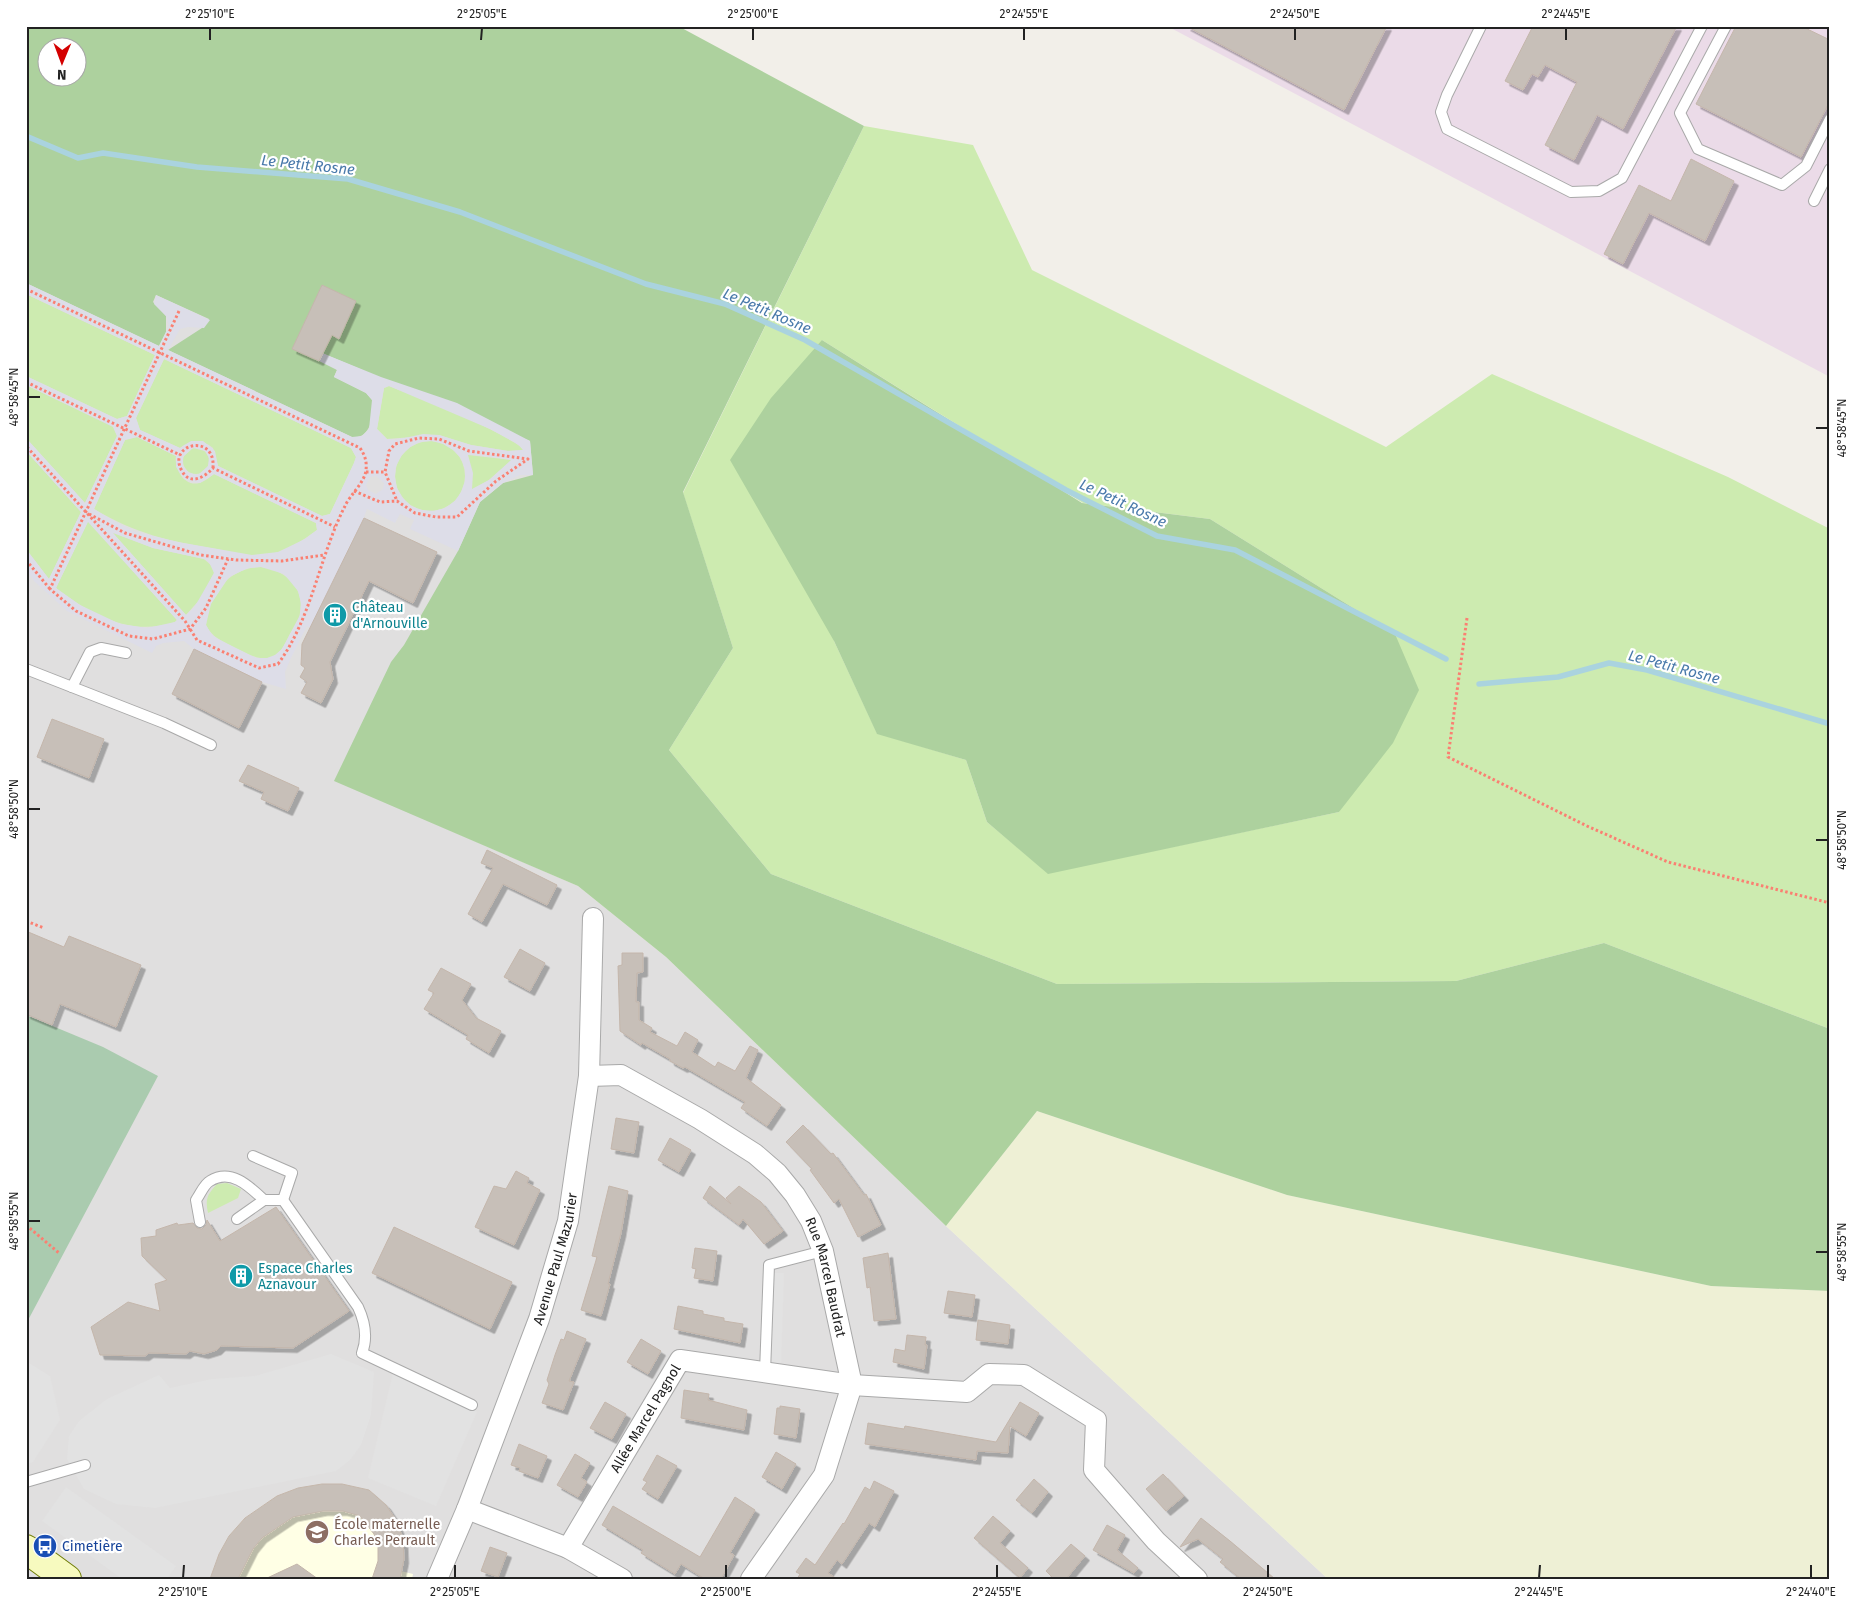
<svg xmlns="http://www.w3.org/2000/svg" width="1856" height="1605" viewBox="0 0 1856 1605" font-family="'Fira Sans',sans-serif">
  <defs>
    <filter id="shadow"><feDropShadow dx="4.5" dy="4.5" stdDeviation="0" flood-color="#0004"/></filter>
  </defs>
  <rect width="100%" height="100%" fill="#f2efe9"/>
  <!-- residential -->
  <path fill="#e0dfdf" d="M26,169L647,333L433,823L578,886L666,957L946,1226L1328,1579H26Z"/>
  <!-- industrial -->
  <path fill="#ebdbe8" d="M1167,26H1830V377Z"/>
  <!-- education -->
  <path fill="#ffffe5" d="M322,1484H342L369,1490L386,1505L394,1517L403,1538L404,1554L401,1571L413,1574L412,1579H210L219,1554L229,1536L245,1518L277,1496L298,1488Z"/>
  <!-- farmland -->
  <path fill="#eef0d5" d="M1037,1111L1287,1195L1711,1286L1830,1291V1579H1328L946,1226Z"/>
  <!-- grass -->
  <g fill="#cdebb0" fill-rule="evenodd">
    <path d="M864,126L973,145L1032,270L1386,447L1492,374L1728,477L1830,529V1029L1604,943L1456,981L1057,984L771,874L669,750L733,648L683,493ZM822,340L1083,503L1210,519L1395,634L1339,812L1048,873L987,822L966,760L877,733L834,641Z"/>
    <path d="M26,294L155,355L127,416L117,419L26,376Z"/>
    <path d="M164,359L351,448L356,457L354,463L330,514L322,516L218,466L213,448C202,439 191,439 180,448L140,430L136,418Z"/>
    <path d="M26,385L113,426L117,436L85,503L26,438Z"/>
    <path d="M389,386C410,394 516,436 523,450L508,451L471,445L439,435L387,439L377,429L384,388Z"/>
    <path d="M137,437L176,456C174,468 184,487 199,483C204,482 210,477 214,474L316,523L317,530C302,541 285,552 266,555C249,557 232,552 216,549C169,541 136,534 94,509L125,440Z"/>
    <circle cx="430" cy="476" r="35"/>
    <circle cx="196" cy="461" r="13"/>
    <path d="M26,451L81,512L49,579L26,549Z"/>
    <path d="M468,455L512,460L489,480L471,490Z"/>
    <path d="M88,521L177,620L175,622C131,637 91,615 56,588Z"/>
    <path d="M112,532L153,548L204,559L213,567L214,573L201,598L186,615Z"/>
    <path d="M261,567C285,570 305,587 300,613C299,620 294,628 290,634C285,644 280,656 268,658C256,660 245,652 235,648C223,641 212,638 206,625C209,593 229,568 261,567Z"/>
    <path d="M227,1183L241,1189L238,1198L208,1213C205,1199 207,1195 217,1184Z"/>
  </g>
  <!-- forest -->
  <g fill="#add19e" fill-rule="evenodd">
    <path d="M26,26H678L864,126L683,492L733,648L669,750L771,874L1057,984L1456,981L1604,943L1830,1029V1291L1711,1286L1287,1195L1037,1111L946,1226L666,957L578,886L334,781L391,662L404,645L458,551L480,502L503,483L533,475L530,441L322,353L337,370L334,377L366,393L372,400C375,415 370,440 352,437L168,350L202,328L209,319L156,295L153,302L166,316V332L159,346L26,283ZM48,48H78V78H48Z"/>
    <path d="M822,340L1082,503L1210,519L1395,634L1419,690L1393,743L1339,812L1048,874L987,822L966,760L877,734L834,641L730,460L771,398Z"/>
  </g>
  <!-- cemetery -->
  <path fill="#aacbaf" d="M26,1015L103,1047L158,1076L26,1324Z"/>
  <!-- parking -->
  <g fill="#e2e2e2">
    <path d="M769,1273H784L781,1363H765Z"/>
    <path d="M331,1354L374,1372L371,1415L361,1445L350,1460L336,1471L155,1508L116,1504L84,1489L67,1459L69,1436L79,1421L107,1399L159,1375L170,1388L212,1379L255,1376Z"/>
    <path d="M26,1361L50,1376L60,1420L33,1462L26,1464Z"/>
    <path d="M393,1373L477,1412L436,1506L368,1478Z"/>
    <path d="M66,1487L176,1566L167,1579H122L42,1521Z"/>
  </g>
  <!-- plaza -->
  <path fill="#dddde8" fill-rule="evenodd" d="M26,283L159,346L169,326L166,316L154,304L156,295L210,320L204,328L188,327L180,329L168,350L352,437L362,436L369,429L372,400L366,393L334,377L337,370L319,361L322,353L381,377L457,403L530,441L533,475H520L503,483L480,502L458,551L410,529L414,520L400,514L395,523L367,509L363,520L310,628L307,626L290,660L285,672L286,689L262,682L194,649L184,641L163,643L156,646L152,653L67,611L34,581L26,569V549L49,579L81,512L26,451V438L85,503L117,436L113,427L26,385V376L117,419L127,416L155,355L26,294ZM164,359L351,448L356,457L354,463L330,514L322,516L218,466L215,451L203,441H191L180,448L140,430L136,418ZM389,386L490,429L519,445L523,450L508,451L471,445L439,435L423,434L395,440L387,439L377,429L384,388ZM137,437L176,456V467L184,479L200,483L214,474L316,523L317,530L305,539L278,552L252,555L178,542L136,532L119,524L94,509L125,440ZM432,441L443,444L453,450L461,458L465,469V481L461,492L455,501L445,508L434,511L422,510L411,506L403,498L397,488L395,477L396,466L402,455L410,447L420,442ZM193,448L205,451L209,458L208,466L198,475L189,473L183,466V457ZM468,455H481L511,460L489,480L472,489L473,473ZM376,476L384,483L383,489L376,494L368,490L366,485L370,477ZM88,522L177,620L175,622L147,628L120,624L80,605L56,588ZM113,533L153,548L204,559L209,562L214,573L194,608L186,615ZM261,567L284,574L298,591L301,603L300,615L282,649L275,655L267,658H256L218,639L212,635L206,625L211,604L229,577L248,568Z"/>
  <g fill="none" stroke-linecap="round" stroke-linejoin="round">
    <!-- stream -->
    <g stroke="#aad3df" stroke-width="5.5">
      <path d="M26,136L78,158L103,153L197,167L348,179L460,212L646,284L725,304L805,340L1066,490L1157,536L1235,550L1446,659"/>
      <path d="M1479,684L1558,677L1609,663L1647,670L1830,724"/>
    </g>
  </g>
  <!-- building -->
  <g fill="#c7bfb8" stroke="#c4b6ab" filter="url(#shadow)">
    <path d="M1186,26H1387L1344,110Z"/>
    <path d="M1533,26H1677L1623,129L1597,115L1574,160L1545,145L1577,82L1545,65L1538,77L1532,74L1523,90L1505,81Z"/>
    <path d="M1736,26H1801L1830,40V101L1801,157L1696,104Z"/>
    <path d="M1691,159L1734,181L1705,241L1649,213L1623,264L1604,254L1639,185L1671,201Z"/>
    <path d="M322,285L356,301L339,339L332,335L319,361L292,349Z"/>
    <path d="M364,518L437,552L413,603L369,581L330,662L333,679L321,703L301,693L307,682L300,677L305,668L301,665L302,644Z"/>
    <path d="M194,649L262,682L239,728L172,694Z"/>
    <path d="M52,719L104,739L89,778L37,757Z"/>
    <path d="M248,765L299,788L288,811L261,799L264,792L239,781Z"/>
    <path d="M487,850L557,885L547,905L503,884L482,922L468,914L493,868L481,863Z"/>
    <path d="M26,931L64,947L69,936L141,965L116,1027L60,1004L52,1025L26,1014Z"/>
    <path d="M520,949L545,963L530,991L504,977Z"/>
    <path d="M622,953H643V972L637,973L636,1002H639V1020L652,1028L650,1032L677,1046L685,1032L698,1040L692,1052L715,1067L718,1062L735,1071L750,1046L758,1050L746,1078L781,1105L767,1126L741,1108L745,1102L685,1067L683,1068L670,1061V1059L642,1043L641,1045L620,1031L618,966L622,965Z"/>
    <path d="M441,968L471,984L462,1000L476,1018L501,1031L489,1053L466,1039L468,1035L424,1009L434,993L428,990Z"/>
    <path d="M616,1118L639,1122L634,1153L611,1149Z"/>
    <path d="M803,1125L831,1154L833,1153L864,1195L866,1194L881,1225L858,1237L839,1199L834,1203L810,1170L812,1169L786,1142Z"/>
    <path d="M670,1138L691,1150L679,1172L658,1160Z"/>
    <path d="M516,1171L529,1178L527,1183L540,1190L514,1245L475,1227L494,1186L506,1189Z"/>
    <path d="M609,1186L628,1191L621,1233L608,1284H610L601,1316L581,1310L597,1257L592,1256Z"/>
    <path d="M710,1186L731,1204L726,1198L739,1186L761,1202L783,1231L764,1244L743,1219L739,1225L703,1198Z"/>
    <path d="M276,1207L349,1311L293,1348L221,1346L217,1350L204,1354L190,1351L186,1354L149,1353L145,1356L100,1355L91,1327L128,1302L160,1311L155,1284L167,1280L142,1256L141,1238L156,1236V1230L177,1223L178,1225L193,1223L197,1228L202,1229L206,1225L207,1220L220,1241Z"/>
    <path d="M394,1227L512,1282L490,1329L372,1273Z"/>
    <path d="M695,1248L717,1251L713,1281L694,1278L696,1269L692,1268Z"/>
    <path d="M888,1253L896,1319L874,1321L870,1287L867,1288L863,1258Z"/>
    <path d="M948,1291L975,1295L972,1317L944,1313Z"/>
    <path d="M678,1306L703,1311V1314L724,1318V1321L743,1324L740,1343L674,1329Z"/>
    <path d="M978,1320L1010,1325L1008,1344L976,1340Z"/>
    <path d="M567,1331L586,1339L569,1381L574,1382L563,1410L542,1403L549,1384L547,1380L555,1355L561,1339L564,1340Z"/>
    <path d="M907,1335L926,1337L925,1345H927L924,1369L893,1362L895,1349L905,1351Z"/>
    <path d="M641,1339L661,1351L648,1374L627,1362Z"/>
    <path d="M684,1390L709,1394L708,1400L747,1410L744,1430L681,1418Z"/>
    <path d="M605,1402L626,1414L612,1439L590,1428Z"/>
    <path d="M1020,1402L1039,1413L1026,1436L1010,1426L1008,1453L977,1451L976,1460L865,1444L868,1423L904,1429L905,1426L996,1442Z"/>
    <path d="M780,1406L800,1409L796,1438L774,1434L777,1408H780Z"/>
    <path d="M519,1444L547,1456L538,1478L519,1471L520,1468L511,1465Z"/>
    <path d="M776,1452L796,1464L782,1489L762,1477Z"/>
    <path d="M575,1454L590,1463L581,1478L587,1482L578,1497L557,1485Z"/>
    <path d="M657,1455L677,1466L658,1499L642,1489L647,1482L643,1480Z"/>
    <path d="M1163,1474L1184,1496L1166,1511L1146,1489Z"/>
    <path d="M1034,1479L1048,1492L1032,1513L1016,1500Z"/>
    <path d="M874,1481L894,1491L875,1527L869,1523L842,1564L837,1560L828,1573L837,1579H797L800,1574L796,1572L806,1558L815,1565L843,1523L844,1524L865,1487L870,1490Z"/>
    <path d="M322,1484H342L369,1490L386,1505L394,1517L403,1538L404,1559L400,1579H372L378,1561V1547L374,1534L360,1516L343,1511H323L293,1517L262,1538L253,1549L238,1579H210L219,1554L229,1536L245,1518L277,1496L298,1488Z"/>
    <path d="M735,1497L755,1510L730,1553L734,1555L721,1579H705L681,1564L675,1574L641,1553L643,1550L602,1525L613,1506L700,1557Z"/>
    <path d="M993,1516L1010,1531L1000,1543L1028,1568L1020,1578L974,1538Z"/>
    <path d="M1201,1518L1230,1541L1275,1579H1241L1220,1562L1223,1559L1198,1539L1180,1547Z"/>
    <path d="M1107,1525L1125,1535L1117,1550L1138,1568L1134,1573L1093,1550Z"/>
    <path d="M1071,1544L1085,1556L1066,1579H1054L1046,1571Z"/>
    <path d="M490,1547L507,1553L498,1577L481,1571Z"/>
    <path d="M297,1564L318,1579H265Z"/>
  </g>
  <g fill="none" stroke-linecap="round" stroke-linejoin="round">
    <!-- lane casing -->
    <g stroke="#a9a9a9" stroke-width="12">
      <g id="lane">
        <path d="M1481,26L1447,95L1441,112L1447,129L1571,192L1599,191L1622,178L1702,26"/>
        <path d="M1726,26L1680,113L1698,149L1782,185L1806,166L1830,119"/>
        <path d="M1814,201L1830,169"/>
        <path d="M26,669L164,723L211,745"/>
        <path d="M72,687L90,652L101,648L126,653"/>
        <path d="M253,1156L292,1173L283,1200"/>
        <path d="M237,1219L264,1200"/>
        <path d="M200,1222L196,1200C200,1195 204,1184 210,1181C231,1168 249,1186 264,1200H283L358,1307C365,1322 368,1337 362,1353L472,1405"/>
        <path d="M765,1372L769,1265L823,1251"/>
        <path d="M26,1482L85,1465"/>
      </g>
    </g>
    <!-- street casing -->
    <g stroke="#a9a9a9" stroke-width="22">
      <g id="street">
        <path id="s1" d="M589,1076L621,1075L700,1119L755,1154L777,1173L795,1195L811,1221L823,1251L852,1385L824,1475L751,1579"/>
        <path d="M467,1509L568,1548L622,1579"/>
        <path id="s2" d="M568,1548L680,1360L852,1385L967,1392L989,1374L1024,1375L1096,1420L1094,1470L1156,1541L1197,1579"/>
        <path id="s3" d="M437,1579L467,1509L539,1319L568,1221L589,1076L593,918"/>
      </g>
    </g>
    <!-- secondary casing -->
    <g stroke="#707d05" stroke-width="30">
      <path id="secondary" d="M26,1549L67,1579"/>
    </g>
    <!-- path -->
    <g stroke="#fa8072" stroke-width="3" stroke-dasharray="2.5 2.5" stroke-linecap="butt">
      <path d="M26,289L360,448C365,455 367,462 366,470C365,482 350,495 345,506C319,557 312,618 278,664L259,668L197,640L185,621L26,446"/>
      <path d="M179,311L50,589L76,611L129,636L153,639L190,629L206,608L228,559"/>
      <path d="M26,382L180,455"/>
      <path d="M213,468C216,432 166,444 182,471C190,486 205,477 213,468L335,527"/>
      <path d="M366,472H385"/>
      <path d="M354,491L380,502L397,501L415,513L436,517H457L496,481L528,459L469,451L439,439L419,438L395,444L389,451L385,472L397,501"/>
      <path d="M89,514L125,533L201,555L236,560L282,561L324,555"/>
      <path d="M26,560L50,589"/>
      <path d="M1467,618L1448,757L1587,826L1668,862L1830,903"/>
      <path d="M26,921L44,928"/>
      <path d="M26,1225L59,1253"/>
    </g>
    <!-- lane -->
    <use href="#lane" stroke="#fff" stroke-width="10"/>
    <!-- street -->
    <use href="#street" stroke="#fff" stroke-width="20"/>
    <!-- secondary -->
    <use href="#secondary" stroke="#f7fabf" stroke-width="28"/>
  </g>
  <!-- ticks -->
  <path fill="none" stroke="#222" stroke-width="2" d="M210,40V28M481,40L482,28M753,40V28M1024,40V28M1295,40V28M1566,40V28M28,397H40M1816,428H1828M28,809H40M1816,840H1828M28,1221H40M1816,1252H1828M183,1578L184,1565M455,1578V1565M726,1578V1565M997,1578V1565M1268,1578V1565M1539,1578L1540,1565M1811,1578V1565"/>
  <!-- icons -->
  <defs>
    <g id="building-disc" transform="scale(1.25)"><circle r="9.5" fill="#0f9aa8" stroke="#fff"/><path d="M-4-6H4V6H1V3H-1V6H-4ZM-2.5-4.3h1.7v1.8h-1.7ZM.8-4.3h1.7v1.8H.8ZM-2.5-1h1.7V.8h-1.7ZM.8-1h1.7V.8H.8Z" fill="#fff"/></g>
    <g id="school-disc" transform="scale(1.25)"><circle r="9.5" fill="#8d6e63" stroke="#fff"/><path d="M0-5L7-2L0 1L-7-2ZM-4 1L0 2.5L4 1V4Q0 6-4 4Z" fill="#fff"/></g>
    <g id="bus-disc" transform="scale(1.25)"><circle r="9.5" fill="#1a4fb4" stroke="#fff"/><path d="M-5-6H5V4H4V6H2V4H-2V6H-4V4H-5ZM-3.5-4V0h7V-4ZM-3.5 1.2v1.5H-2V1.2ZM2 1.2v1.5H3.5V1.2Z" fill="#fff"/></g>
  </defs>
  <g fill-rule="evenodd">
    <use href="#building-disc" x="335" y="615"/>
    <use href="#building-disc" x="241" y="1276"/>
    <use href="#school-disc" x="317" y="1532"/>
    <use href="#bus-disc" x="45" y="1546"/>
  </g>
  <g text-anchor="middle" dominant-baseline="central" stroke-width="4.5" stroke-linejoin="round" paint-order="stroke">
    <!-- culture labels -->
    <g font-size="14" fill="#0d838f" stroke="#fff" text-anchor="start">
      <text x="352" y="607">Château<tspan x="352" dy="16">d'Arnouville</tspan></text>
      <text x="258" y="1268">Espace Charles<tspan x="258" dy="16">Aznavour</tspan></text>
    </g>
    <!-- street labels -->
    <g font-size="14" fill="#222" stroke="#fff">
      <text stroke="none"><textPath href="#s3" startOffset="342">Avenue Paul Mazurier</textPath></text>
      <text stroke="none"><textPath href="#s1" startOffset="334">Rue Marcel Baudrat</textPath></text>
      <text stroke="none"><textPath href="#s2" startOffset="151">Allée Marcel Pagnol</textPath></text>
    </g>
    <!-- education labels -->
    <g font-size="14" fill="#785e54" stroke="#fff" text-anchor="start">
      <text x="334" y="1524">École maternelle<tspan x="334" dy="16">Charles Perrault</tspan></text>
    </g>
    <!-- transit labels -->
    <g font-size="14" fill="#164399" stroke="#fff" text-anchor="start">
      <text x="62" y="1546">Cimetière</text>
    </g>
    <!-- water labels -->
    <g font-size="15" font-style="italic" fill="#4a7aab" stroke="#fff">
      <text transform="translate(308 165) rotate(6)">Le Petit Rosne</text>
      <text transform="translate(767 311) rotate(23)">Le Petit Rosne</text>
      <text transform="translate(1123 503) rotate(25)">Le Petit Rosne</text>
      <text transform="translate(1674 667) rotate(15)">Le Petit Rosne</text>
    </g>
  </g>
  <!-- border -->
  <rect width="1856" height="1605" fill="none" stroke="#ffffff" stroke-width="55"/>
  <!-- north arrow -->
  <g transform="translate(62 62) rotate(181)"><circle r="24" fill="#ffffff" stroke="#a7a7a7"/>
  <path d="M0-4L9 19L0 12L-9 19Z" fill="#d40000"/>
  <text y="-8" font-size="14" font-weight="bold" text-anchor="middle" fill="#222222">N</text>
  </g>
  <rect x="28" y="28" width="1800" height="1550" fill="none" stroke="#222" stroke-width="2"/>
  <g font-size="12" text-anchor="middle" fill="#222">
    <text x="210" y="18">2°25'10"E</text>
    <text x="482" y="18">2°25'05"E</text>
    <text x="753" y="18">2°25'00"E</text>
    <text x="1024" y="18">2°24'55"E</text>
    <text x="1295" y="18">2°24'50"E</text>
    <text x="1566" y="18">2°24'45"E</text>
    <text transform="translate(14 397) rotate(-90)" y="4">48°58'45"N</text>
    <text transform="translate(1842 428) rotate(-90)" y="4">48°58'45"N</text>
    <text transform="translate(14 809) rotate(-90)" y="4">48°58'50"N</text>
    <text transform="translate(1842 840) rotate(-90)" y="4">48°58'50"N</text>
    <text transform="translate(14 1221) rotate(-90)" y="4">48°58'55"N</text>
    <text transform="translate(1842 1252) rotate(-90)" y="4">48°58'55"N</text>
    <text x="183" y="1596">2°25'10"E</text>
    <text x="455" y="1596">2°25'05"E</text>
    <text x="726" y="1596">2°25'00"E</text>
    <text x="997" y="1596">2°24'55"E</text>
    <text x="1268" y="1596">2°24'50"E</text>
    <text x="1539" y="1596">2°24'45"E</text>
    <text x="1811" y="1596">2°24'40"E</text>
  </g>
</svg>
